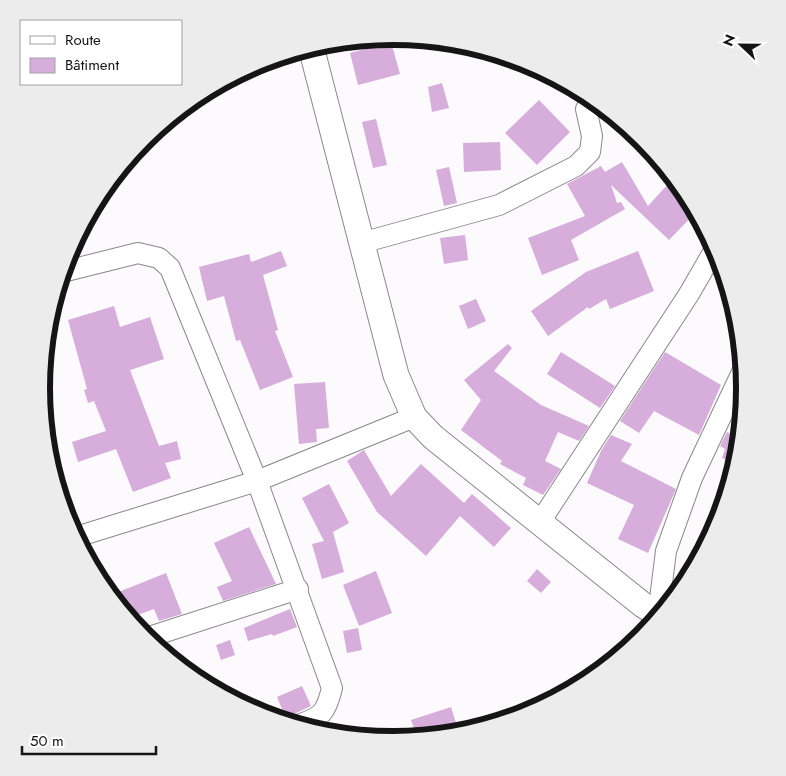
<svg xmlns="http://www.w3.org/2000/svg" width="786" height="776" viewBox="0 0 786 776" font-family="Jost,sans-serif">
  <rect width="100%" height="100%" fill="#fcfafd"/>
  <!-- building -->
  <g fill="#d6addb">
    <path d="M391,42L400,74L358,85L350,53Z"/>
    <path d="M442,83L449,108L432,112L428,87Z"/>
    <path d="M539,100L570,132L537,165L505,133Z"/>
    <path d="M376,119L387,165L373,168L362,122Z"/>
    <path d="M500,142L501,170L464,172L463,143Z"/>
    <path d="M622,162L648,206L669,183L696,212L669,240L611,185L617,203L621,202L625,209L571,240L579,260L542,275L528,238L585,216L567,184L601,166L605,172Z"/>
    <path d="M449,167L457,203L444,206L436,170Z"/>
    <path d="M465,235L468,260L444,264L440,238Z"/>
    <path d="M281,251L287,266L263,275L278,330L275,331L293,377L260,390L240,340L236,341L224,296L207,301L199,267L249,254L251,262Z"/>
    <path d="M638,251L654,291L610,309L606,299L589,309L588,307L548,336L531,311L586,272Z"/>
    <path d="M476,299L486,321L468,329L459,306Z"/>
    <path d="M114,306L120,327L150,317L164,359L130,370L159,446L177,441L181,459L165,463L171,478L133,492L116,449L78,462L72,442L106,431L94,401L88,403L84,390L87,389L68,320Z"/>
    <path d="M508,344L512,348L494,371L541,405L589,426L579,441L558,432L545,461L561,469L543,495L523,485L526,478L500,464L502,461L461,430L481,400L464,380Z"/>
    <path d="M561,352L615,386L600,408L547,374Z"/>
    <path d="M665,352L721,385L699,435L654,411L639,433L620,421Z"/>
    <path d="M325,382L329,428L316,429L317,442L299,444L294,384Z"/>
    <path d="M738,418L742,419L736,464L722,458L725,449L720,446L727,432L732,434Z"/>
    <path d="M611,435L632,444L621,461L676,489L648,553L618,539L634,505L587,483L601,451Z"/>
    <path d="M364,450L391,496L421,464L464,503L472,494L511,528L494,547L460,516L426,556L377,512L347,461Z"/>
    <path d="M329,484L349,523L333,532L344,572L322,579L312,544L324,541L302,498Z"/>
    <path d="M249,527L276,584L223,601L217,587L232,581L214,543Z"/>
    <path d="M537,569L551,582L541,593L527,581Z"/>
    <path d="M376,571L392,613L359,626L343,585Z"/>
    <path d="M166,573L182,614L159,621L154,609L129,618L116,593Z"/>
    <path d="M290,609L297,627L273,636L272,634L248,641L244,628Z"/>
    <path d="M358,628L362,650L347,653L343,631Z"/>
    <path d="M230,640L235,655L221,660L216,645Z"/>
    <path d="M302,686L311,706L294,714L287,721L277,697Z"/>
    <path d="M451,707L459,733L417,737L411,720Z"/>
  </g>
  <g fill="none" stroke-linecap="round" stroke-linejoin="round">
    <!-- minor casing -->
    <g stroke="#8a888a" stroke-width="22">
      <g id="minor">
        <path d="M361,243L499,205L576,166L590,152L592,136L586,109"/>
        <path d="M62,272L138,253L159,258L170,268L257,481L332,688C326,713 322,717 298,725"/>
        <path d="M540,522L689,294L715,249"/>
        <path d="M76,537L257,481L414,417"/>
        <path d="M658,615L666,551L692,478L743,370"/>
        <path d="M146,638L298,589"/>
      </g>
    </g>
    <!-- tertiary casing -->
    <g stroke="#8a888a" stroke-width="27">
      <path id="tertiary" d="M311,47L396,375L414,417L433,437L643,605L659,615"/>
    </g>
    <!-- minor -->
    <use href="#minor" stroke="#fff" stroke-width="20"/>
    <!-- tertiary -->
    <use href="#tertiary" stroke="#fff" stroke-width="25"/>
  </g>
  <!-- crop -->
  <path d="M0 0H786V776H0ZM50 388a343 343 0 1 1 686 0a343 343 0 1 1-686 0Z" fill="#ececec" fill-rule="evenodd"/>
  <path fill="none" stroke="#151515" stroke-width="6" d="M50 388a343 343 0 1 1 686 0a343 343 0 1 1-686 0Z"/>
  <!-- legend -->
  <rect x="20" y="20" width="162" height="65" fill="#ffffff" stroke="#a1a1a1"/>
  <rect x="30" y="36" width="25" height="8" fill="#ffffff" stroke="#a1a1a1"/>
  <text x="65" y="45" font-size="15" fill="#151515">Route</text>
  <rect x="30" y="58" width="25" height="15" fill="#d6addb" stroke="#a1a1a1"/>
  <text x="65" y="70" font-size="15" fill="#151515">Bâtiment</text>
  <!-- north arrow -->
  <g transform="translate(741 45) rotate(292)" stroke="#ffffff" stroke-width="4" paint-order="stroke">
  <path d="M0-4L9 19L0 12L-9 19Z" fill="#151515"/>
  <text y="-8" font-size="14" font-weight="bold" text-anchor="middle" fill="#151515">N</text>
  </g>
  <!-- scale -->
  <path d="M22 746v8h134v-8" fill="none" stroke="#151515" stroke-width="2.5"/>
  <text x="30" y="746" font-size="15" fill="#151515" stroke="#ffffff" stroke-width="4" paint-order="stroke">50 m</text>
</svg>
